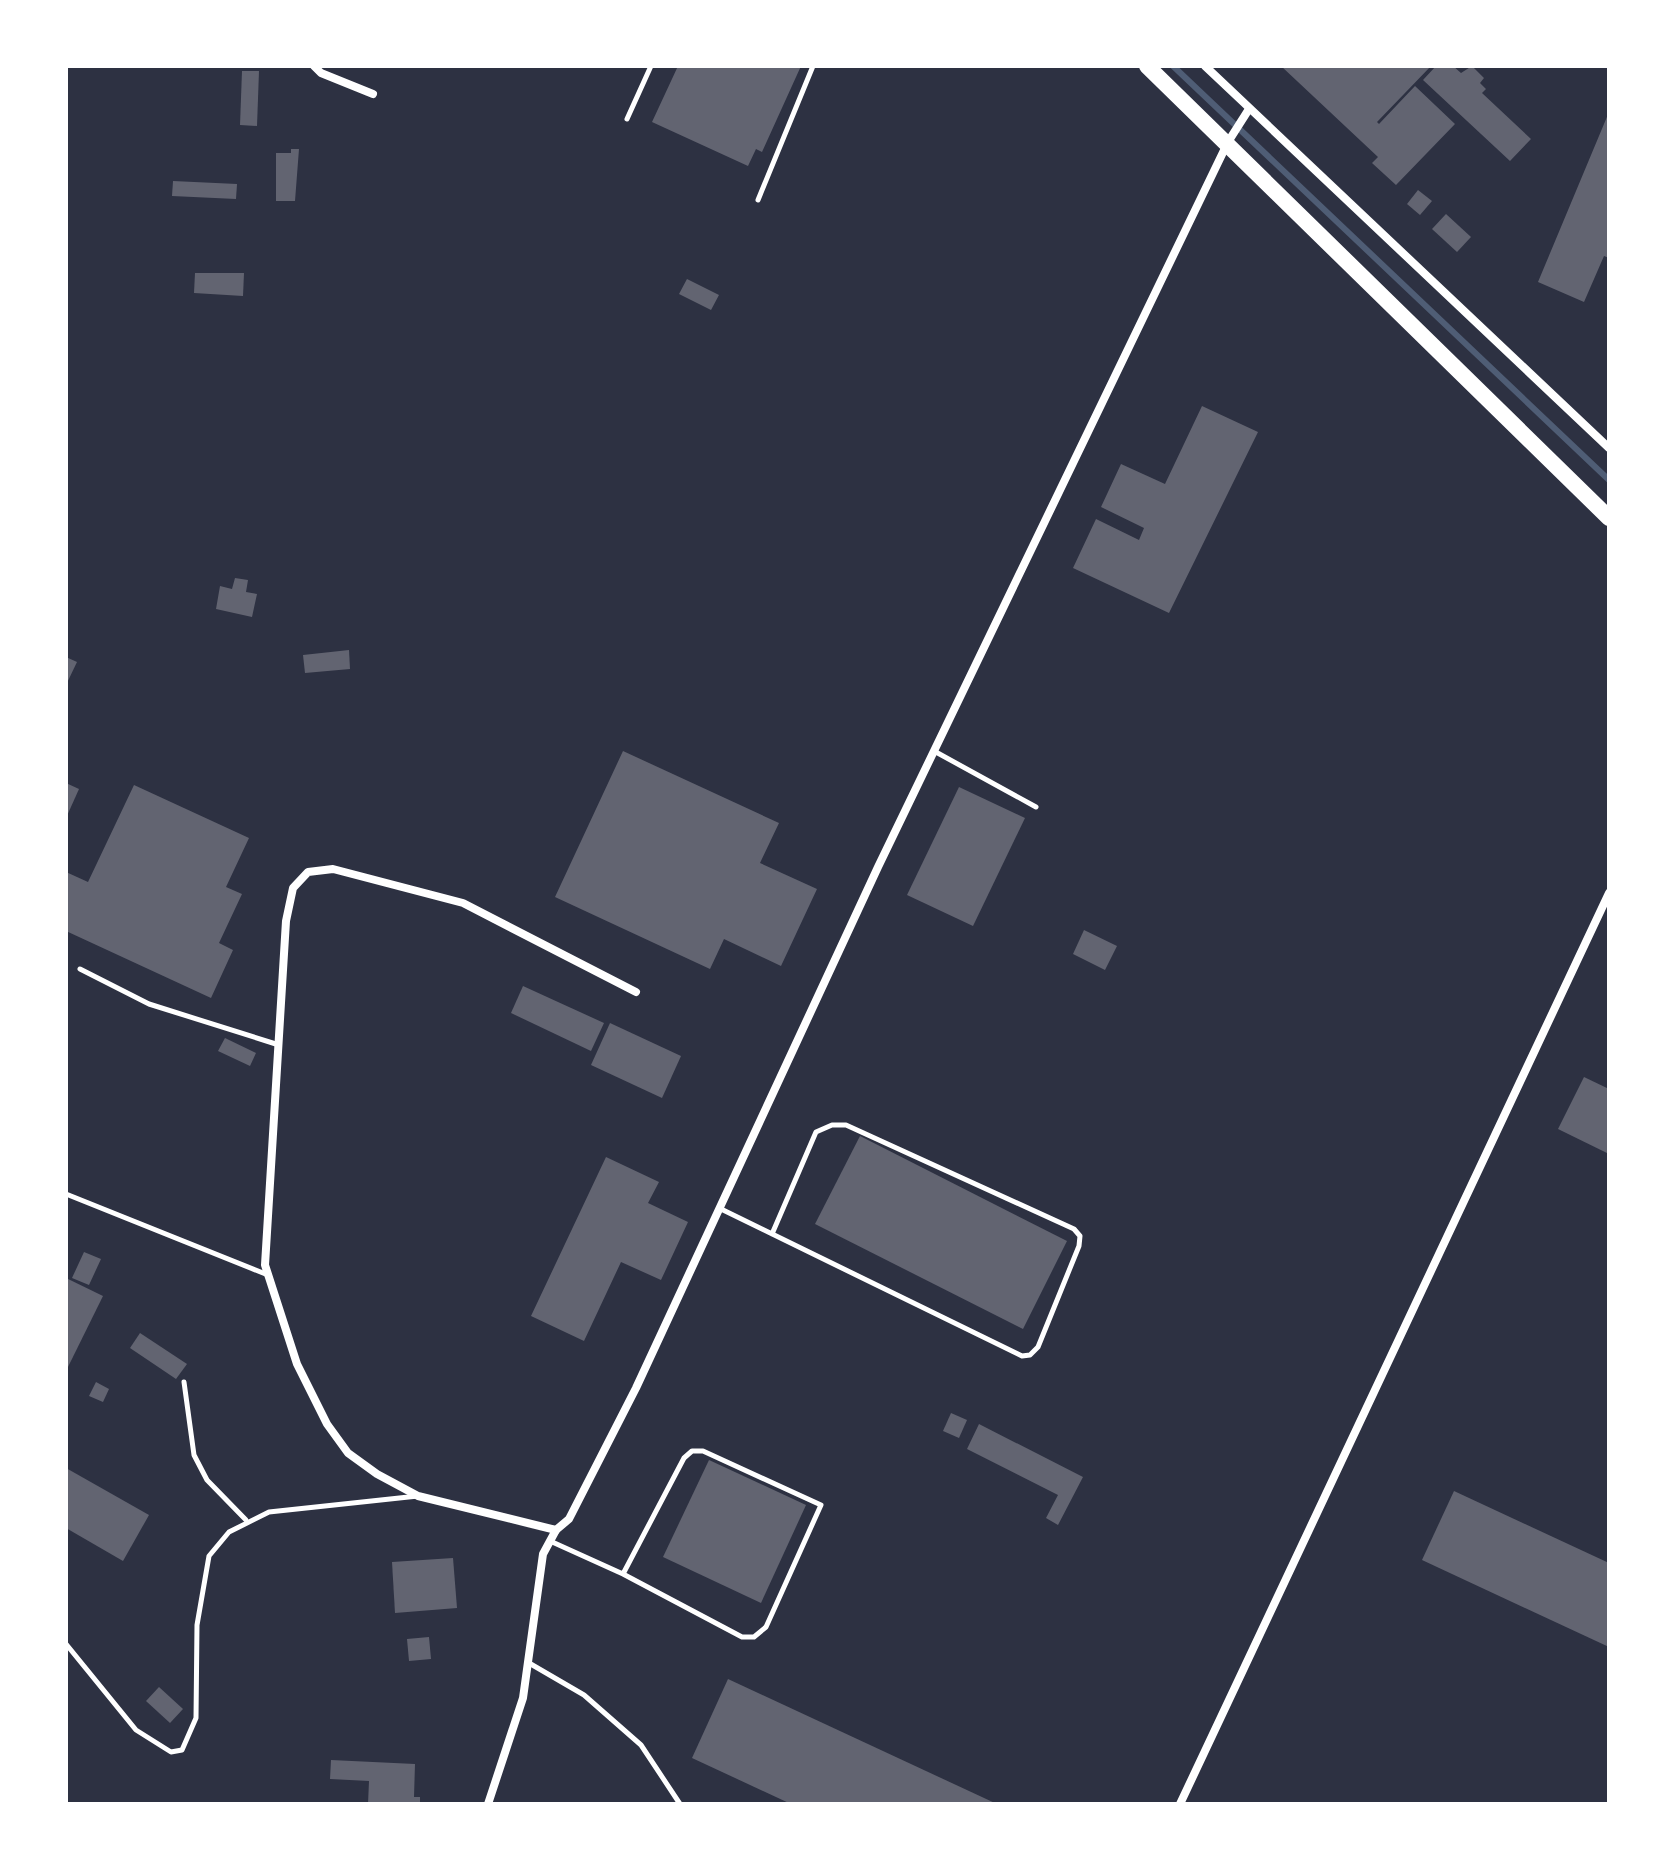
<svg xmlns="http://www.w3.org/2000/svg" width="1675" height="1870" viewBox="0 0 1675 1870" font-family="Literata,serif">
  <rect width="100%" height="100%" fill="#2d3142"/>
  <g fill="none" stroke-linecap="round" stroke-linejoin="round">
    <!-- stream -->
    <path stroke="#4f5d75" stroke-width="6" d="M1173,66L1609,480"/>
  </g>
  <!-- building -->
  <g fill="#626471">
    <path d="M678,66H801L762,152L756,149L748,166L652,122Z"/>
    <path d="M1281,66H1431L1377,122L1379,124L1415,86L1455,124L1396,185L1372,163L1378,157Z"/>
    <path d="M1436,66H1453L1461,73L1472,66L1484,78L1480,83L1486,89L1482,93L1531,139L1510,161L1423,80Z"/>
    <path d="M242,71H259L257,126L240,125Z"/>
    <path d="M1609,112V258L1604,256L1584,302L1538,282Z"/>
    <path d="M291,149H299L295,201H276V153H291Z"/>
    <path d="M173,181L237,184L236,199L172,196Z"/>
    <path d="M1418,190L1432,201L1420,215L1407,204Z"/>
    <path d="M1446,214L1471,237L1457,252L1432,229Z"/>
    <path d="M195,273H244L243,296L194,293Z"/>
    <path d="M687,279L719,295L711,310L679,294Z"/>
    <path d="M1202,406L1258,432L1169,613L1073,568L1096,519L1139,540L1144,528L1101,507L1121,464L1165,484Z"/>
    <path d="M235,578L248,580L246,592L257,594L252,617L216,609L220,586L232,589Z"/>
    <path d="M349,650L350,669L305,673L303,655Z"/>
    <path d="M66,657L77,662L66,685Z"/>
    <path d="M623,751L779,823L760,863L817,889L781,966L724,939L710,969L555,897Z"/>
    <path d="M66,783L79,789L66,818Z"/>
    <path d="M134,785L249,838L226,887L242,894L219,943L233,950L211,998L66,931V872L88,882Z"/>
    <path d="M959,787L1025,818L973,926L907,895Z"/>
    <path d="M1084,930L1117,946L1105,970L1073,954Z"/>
    <path d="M523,986L604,1023L591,1051L511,1013Z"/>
    <path d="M610,1023L681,1056L662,1098L591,1065Z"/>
    <path d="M225,1038L256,1053L250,1066L218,1051Z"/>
    <path d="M1584,1077L1609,1089V1154L1558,1129Z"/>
    <path d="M860,1136L1067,1241L1023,1329L815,1224Z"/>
    <path d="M606,1157L659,1182L648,1203L688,1222L661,1280L621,1262L584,1341L531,1316Z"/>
    <path d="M84,1252L101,1259L89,1285L72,1278Z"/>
    <path d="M66,1278L103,1296L66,1371Z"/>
    <path d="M140,1333L187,1364L176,1379L130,1348Z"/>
    <path d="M96,1382L109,1389L103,1402L89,1396Z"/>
    <path d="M951,1413L967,1420L959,1438L943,1431Z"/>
    <path d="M979,1424L1083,1477L1058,1525L1046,1518L1058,1495L967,1449Z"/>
    <path d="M709,1460L806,1505L761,1603L663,1557Z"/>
    <path d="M66,1468L149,1515L123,1561L66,1528Z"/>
    <path d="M1454,1491L1609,1563V1647L1422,1560Z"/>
    <path d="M453,1558L457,1608L395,1613L392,1562Z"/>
    <path d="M429,1637L431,1659L409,1661L407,1639Z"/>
    <path d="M728,1679L997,1804H791L692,1758Z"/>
    <path d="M159,1687L183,1709L170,1723L146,1701Z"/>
    <path d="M331,1760L415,1764L414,1797H420V1804H368L369,1781L330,1779Z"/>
  </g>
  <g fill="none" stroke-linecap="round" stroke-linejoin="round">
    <!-- service -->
    <g stroke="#fff" stroke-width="5">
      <path d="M627,119L651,66"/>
      <path d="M758,200L813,66"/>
      <path d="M934,751L1036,807"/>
      <path d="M80,969L149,1004L279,1045"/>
      <path d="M66,1194L268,1275"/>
      <path d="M721,1209L1022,1356L1030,1355L1038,1347L1079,1246L1080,1236L1074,1229L846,1125H832L816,1132L772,1234"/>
      <path d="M184,1382L194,1455L207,1480L246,1520"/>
      <path d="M550,1541L623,1574L742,1637H754L766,1627L821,1505L703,1451H692L684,1458L623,1574"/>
      <path d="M66,1644L136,1730L171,1752L182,1750L196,1718L197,1625L209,1556L229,1532L269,1512L418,1496"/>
      <path d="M529,1663L584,1695L641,1745L680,1804"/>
    </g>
    <!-- minor -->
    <g stroke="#fff" stroke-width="8">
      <path d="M314,66L321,73L373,94"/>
      <path d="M1205,66L1609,448"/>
      <path d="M556,1530L418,1496L377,1474L348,1453L327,1424L297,1364L265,1265L286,921L293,888L308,872L333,869L463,903L636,992"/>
      <path d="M488,1804L523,1698L543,1554L556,1530L569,1519L636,1388L878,867L1228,142L1249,109"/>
      <path d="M1180,1804L1609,893"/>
    </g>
    <!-- primary -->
    <path stroke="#fff" stroke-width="16" d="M1147,66L1609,518"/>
  </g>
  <!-- border -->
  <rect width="1675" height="1870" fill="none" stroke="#ffffff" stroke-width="136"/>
</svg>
